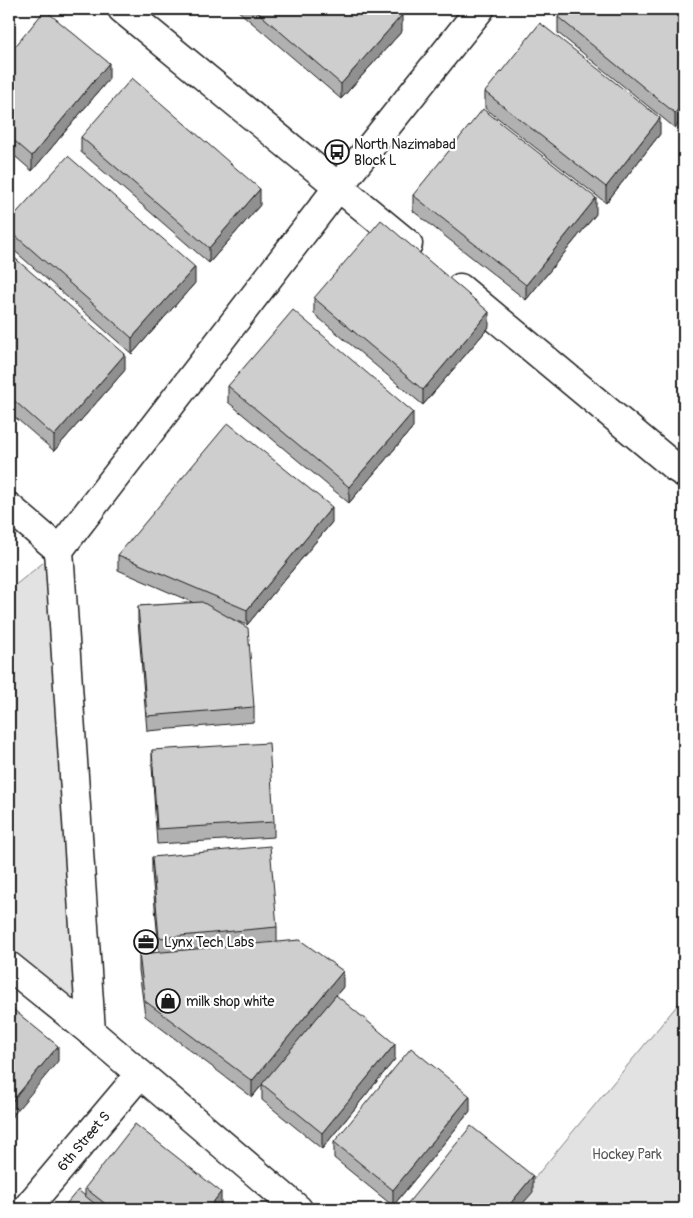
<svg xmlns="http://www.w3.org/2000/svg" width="693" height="1218" viewBox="0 0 693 1218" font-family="Pangolin,sans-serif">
  <rect width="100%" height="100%" fill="#fff"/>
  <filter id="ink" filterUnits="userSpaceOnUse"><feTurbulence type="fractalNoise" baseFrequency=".02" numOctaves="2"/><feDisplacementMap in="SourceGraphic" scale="10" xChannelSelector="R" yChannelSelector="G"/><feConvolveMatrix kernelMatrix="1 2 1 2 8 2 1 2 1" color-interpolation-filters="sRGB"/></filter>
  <g filter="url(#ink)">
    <!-- green -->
    <g fill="#e2e2e2" stroke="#7f7f7f">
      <path d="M59,550L91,1032L9,966V590Z"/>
      <path d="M684,997V1209H509Z"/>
    </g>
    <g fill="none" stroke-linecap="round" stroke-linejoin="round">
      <!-- minor casing -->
      <g stroke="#1c1c1c" stroke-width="31">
        <g id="minor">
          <path d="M122,9L408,244"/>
          <path d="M460,288L676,468L684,473"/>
          <path d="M9,507L59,550"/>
          <path d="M9,966L91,1032L298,1209"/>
          <path d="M91,1032L59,550L339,186L480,9"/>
          <path id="s1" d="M26,1209L140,1074"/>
        </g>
      </g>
      <!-- minor -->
      <use href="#minor" stroke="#fff" stroke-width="28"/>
    </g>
    <!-- wall -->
    <g fill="#b1b1b1" stroke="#1c1c1c">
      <path d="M236,9H394L402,31L341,99Z"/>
      <path d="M684,9V117L675,128L558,33V17Z"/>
      <path d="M9,54L109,79L32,171L9,151Z"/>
      <path d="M485,92L660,134L606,203L485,108Z"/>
      <path d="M81,137L260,205L209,263L81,152Z"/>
      <path d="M413,195L596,214L526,300L413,211Z"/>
      <path d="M9,221L195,283L132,354L9,246Z"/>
      <path d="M9,253L125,370L54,451L9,412Z"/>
      <path d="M314,298L489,327L423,405L314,314Z"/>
      <path d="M228,386L413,427L349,503L228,402Z"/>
      <path d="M332,522L247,625L229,618L254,707V722L147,731L138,621V606L194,603L118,570V555Z"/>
      <path d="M152,750L274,822V837L157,844L152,766Z"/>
      <path d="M152,857L277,927V942L343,987L336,995L395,1059L322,1149L262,1100V1085L252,1097L145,1016L139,970V954L159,952L152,873Z"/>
      <path d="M470,1111L393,1206L334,1158V1142Z"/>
      <path d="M85,1188L221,1207L220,1209H62L85,1195Z"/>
    </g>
    <!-- shaded-wall -->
    <g fill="#909090" stroke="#1c1c1c">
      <path d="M9,9H17L9,19Z"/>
      <path d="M402,15V31L341,99V84Z"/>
      <path d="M109,63V79L32,171V156Z"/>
      <path d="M684,102V117L675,128V113Z"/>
      <path d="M660,118V134L606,203V187Z"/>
      <path d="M260,189V205L209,263V248Z"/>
      <path d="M596,198V214L526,300V285Z"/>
      <path d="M195,267V283L132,354V338Z"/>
      <path d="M489,312V327L423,405V390Z"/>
      <path d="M125,354V370L54,451V436Z"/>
      <path d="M413,412V427L349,503V487Z"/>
      <path d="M332,507V522L247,625V610Z"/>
      <path d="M343,971V987L252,1097V1081Z"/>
      <path d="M395,1044V1059L322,1149V1133Z"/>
      <path d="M58,1046V1061L9,1120V1105Z"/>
      <path d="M470,1096V1111L393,1206V1190Z"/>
      <path d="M533,1176V1192L518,1209H506Z"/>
      <path d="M221,1192V1207L220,1209H208Z"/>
    </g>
    <!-- building -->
    <g fill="#cecece" stroke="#1c1c1c">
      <path d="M254,9H394L402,15L341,84Z"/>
      <path d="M565,9H684V102L675,113L558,17Z"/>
      <path d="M45,10L109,63L32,156L9,136V54Z"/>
      <path d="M540,23L660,118L606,187L485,92Z"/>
      <path d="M132,78L260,189L209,248L81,137Z"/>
      <path d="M483,109L596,198L526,285L413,195Z"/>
      <path d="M68,156L195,267L132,338L9,230V221Z"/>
      <path d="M381,220L489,312L423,390L314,298Z"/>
      <path d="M9,253L125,354L54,436L9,396Z"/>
      <path d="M293,310L413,412L349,487L228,386Z"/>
      <path d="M228,423L332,507L247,610L118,555Z"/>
      <path d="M202,602L248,628L254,707L147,716L138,606Z"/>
      <path d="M269,743L274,822L157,829L152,750Z"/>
      <path d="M270,846L277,927L159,938L152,857Z"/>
      <path d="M300,940L343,971L252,1081L145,1001L139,954Z"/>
      <path d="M336,995L395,1044L322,1133L262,1084Z"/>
      <path d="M9,1006L58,1046L9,1105Z"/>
      <path d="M411,1048L470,1096L393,1190L334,1142Z"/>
      <path d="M135,1124L221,1192L208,1209H112L85,1188Z"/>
      <path d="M471,1126L533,1176L506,1209H403Z"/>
      <path d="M78,1190L101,1209H62Z"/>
      <path d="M238,1205L243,1209H235Z"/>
    </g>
  </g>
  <!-- icons -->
  <defs>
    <g id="bus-ring" transform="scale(1.25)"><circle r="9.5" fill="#fff" stroke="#1c1c1c" stroke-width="1.5"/><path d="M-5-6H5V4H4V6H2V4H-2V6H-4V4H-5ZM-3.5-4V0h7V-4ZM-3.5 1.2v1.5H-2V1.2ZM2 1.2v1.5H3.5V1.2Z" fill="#1c1c1c"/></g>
    <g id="office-ring" transform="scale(1.25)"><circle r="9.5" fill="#fff" stroke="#1c1c1c" stroke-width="1.5"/><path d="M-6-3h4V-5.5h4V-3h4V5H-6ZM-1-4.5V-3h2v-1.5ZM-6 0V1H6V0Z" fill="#1c1c1c"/></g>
    <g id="shop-ring" transform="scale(1.25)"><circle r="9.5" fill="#fff" stroke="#1c1c1c" stroke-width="1.5"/><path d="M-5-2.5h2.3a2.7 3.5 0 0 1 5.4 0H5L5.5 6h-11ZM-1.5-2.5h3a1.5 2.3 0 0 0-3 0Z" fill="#1c1c1c"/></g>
  </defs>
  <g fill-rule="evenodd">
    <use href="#bus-ring" x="337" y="152"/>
    <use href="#office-ring" x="146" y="942"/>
    <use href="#shop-ring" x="168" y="1001"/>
  </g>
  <g text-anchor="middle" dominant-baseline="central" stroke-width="4.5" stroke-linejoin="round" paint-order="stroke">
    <!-- poi labels -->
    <g font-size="14" fill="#1c1c1c" stroke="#fff" text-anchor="start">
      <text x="354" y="144">North Nazimabad<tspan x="354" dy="16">Block L</tspan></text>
      <text x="164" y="942">Lynx Tech Labs</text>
      <text x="186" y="1001">milk shop white</text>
    </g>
    <!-- street labels -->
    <g font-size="14" fill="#1c1c1c" stroke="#fff">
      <text stroke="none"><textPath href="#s1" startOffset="89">6th Street S</textPath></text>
    </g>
    <!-- park labels -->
    <g font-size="14" fill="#575757" stroke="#fff">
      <text x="627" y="1154">Hockey Park</text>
    </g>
  </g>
  <!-- margin -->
  <rect width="693" height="1218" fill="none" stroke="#fff" stroke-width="30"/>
  <rect x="15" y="15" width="663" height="1188" fill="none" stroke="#1c1c1c" stroke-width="2" filter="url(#ink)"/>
</svg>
